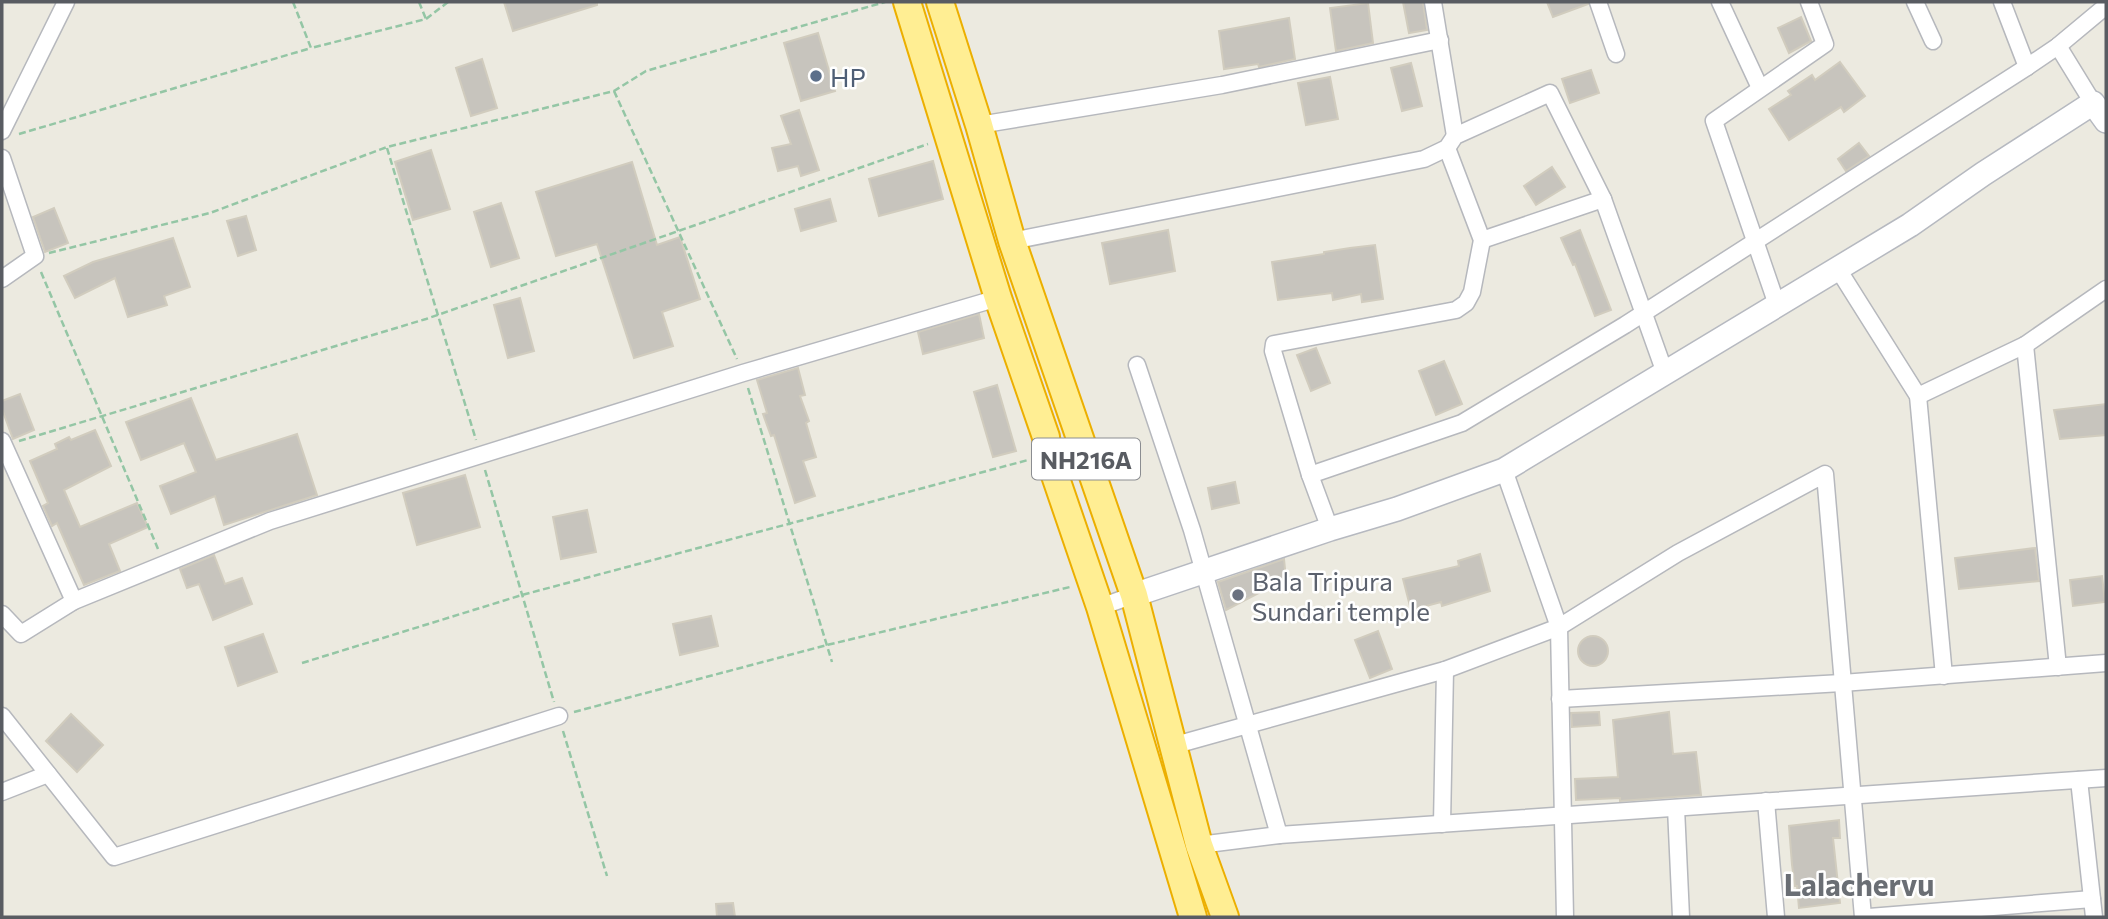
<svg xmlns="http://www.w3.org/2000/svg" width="2108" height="919" viewBox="0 0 2108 919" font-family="Commissioner,sans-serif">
  <rect width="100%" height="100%" fill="#eceae0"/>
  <!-- building -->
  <g fill="#c7c4bd" stroke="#d1ccbe" stroke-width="2">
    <path d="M504,2H597V5L513,31Z"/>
    <path d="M1403,2H1423L1427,30L1409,33Z"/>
    <path d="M1547,2H1588V4L1553,17Z"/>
    <path d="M1368,3L1373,43L1336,51L1330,8Z"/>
    <path d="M1801,17L1811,41L1789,53L1778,28Z"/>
    <path d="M1289,18L1295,59L1259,67L1258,64L1224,69L1219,31Z"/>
    <path d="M818,33L835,91L801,101L784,43Z"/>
    <path d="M482,59L497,108L471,116L456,68Z"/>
    <path d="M1840,62L1865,96L1844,112L1841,107L1789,140L1769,109L1791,95L1788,91L1812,75L1815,80Z"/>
    <path d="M1411,63L1422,106L1402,111L1391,68Z"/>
    <path d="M1591,70L1599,93L1570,103L1562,79Z"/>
    <path d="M1330,77L1338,119L1306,125L1298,83Z"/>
    <path d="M799,110L819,170L801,176L798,166L778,171L772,148L791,144L781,116Z"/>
    <path d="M1859,143L1869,156L1846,171L1838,159Z"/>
    <path d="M431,150L450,209L413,220L395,162Z"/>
    <path d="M933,161L943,199L879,216L869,179Z"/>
    <path d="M632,162L657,245L680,237L700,299L662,312L673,346L634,358L597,244L556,256L536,192Z"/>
    <path d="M1552,167L1565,187L1536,205L1524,186Z"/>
    <path d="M830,199L836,221L801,231L795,209Z"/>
    <path d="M501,203L519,258L491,267L474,212Z"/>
    <path d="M54,208L68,243L45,252L33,217Z"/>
    <path d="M246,216L256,250L238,256L227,221Z"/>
    <path d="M1168,230L1175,271L1110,284L1102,243Z"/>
    <path d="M1580,230L1611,310L1595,316L1575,264L1573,265L1561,238Z"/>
    <path d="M173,238L190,287L164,296L167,305L128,317L115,278L75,298L64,276L93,262Z"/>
    <path d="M1375,245L1383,299L1362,302L1361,294L1333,300L1332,293L1278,300L1272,262L1324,254V252L1350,248Z"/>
    <path d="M520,298L534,351L508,358L494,305Z"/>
    <path d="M979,314L984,338L923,354L918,332Z"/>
    <path d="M1316,348L1330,383L1311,391L1297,355Z"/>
    <path d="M1444,361L1462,404L1436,415L1419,371Z"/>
    <path d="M798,368L805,395L800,396L809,421L806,423L816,457L803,461L815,496L795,503L774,435L771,436L763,414L767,413L757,380Z"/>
    <path d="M997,385L1016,451L993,457L974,392Z"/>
    <path d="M20,394L34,430L13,439L2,409V401Z"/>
    <path d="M191,398L216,460L297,434L317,495L224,525L215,496L171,514L160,486L196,472L184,443L141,460L126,422Z"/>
    <path d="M2106,404V435L2060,439L2054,410Z"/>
    <path d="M95,430L111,466L64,490L80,527L137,503L148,527L109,544L120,571L84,585L57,523L52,526L43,506L48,503L30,461L57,449L55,444L69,437L71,440Z"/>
    <path d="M465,475L480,527L417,545L403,493Z"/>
    <path d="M1235,482L1239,503L1212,509L1208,488Z"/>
    <path d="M587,510L596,552L561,559L553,517Z"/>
    <path d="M2035,548L2039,581L1959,589L1955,558Z"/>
    <path d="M1480,554L1490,591L1442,606L1441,602L1411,610L1403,579L1459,566L1458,561Z"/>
    <path d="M214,555L225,584L242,578L252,604L213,620L199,584L187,588L180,569Z"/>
    <path d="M1284,559L1286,579L1226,610L1218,582Z"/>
    <path d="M2102,576L2105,602L2073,606L2070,580Z"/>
    <path d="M711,616L718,646L680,655L673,624Z"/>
    <path d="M1378,631L1392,669L1370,678L1355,640Z"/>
    <path d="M263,634L277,672L238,686L225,647Z"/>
    <circle cx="1593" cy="651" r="15"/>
    <path d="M1599,712L1600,725L1572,727L1571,713Z"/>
    <path d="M1669,712L1673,754L1696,752L1701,795L1620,801V798L1576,800L1575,779L1618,777L1613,720Z"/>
    <path d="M71,714L103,745L77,772L46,741Z"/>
    <path d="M1839,820L1840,838H1833L1840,903L1799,908L1797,886H1795L1792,865L1789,826Z"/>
    <path d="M733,903L735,917H717L716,904Z"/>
  </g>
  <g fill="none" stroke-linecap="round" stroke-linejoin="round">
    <!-- minor casing -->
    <g stroke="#b6b8bd" stroke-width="19">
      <g id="minor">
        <path d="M1433,2L1455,136"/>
        <path d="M1598,2L1616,54"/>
        <path d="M1720,2L1760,88"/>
        <path d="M1915,2L1933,41"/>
        <path d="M2002,2L2027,67"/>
        <path d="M2058,46L2093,103"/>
        <path d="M979,125L1222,85L1440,40"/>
        <path d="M2,131L66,2"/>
        <path d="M2,158L35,256L2,279"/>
        <path d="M1482,240L1603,199"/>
        <path d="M1012,241L1424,159L1447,148L1455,136L1550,93L1603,199L1665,373"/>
        <path d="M1838,269L1918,396L1944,676"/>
        <path d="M1777,305L1714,121L1825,44L1809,2"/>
        <path d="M2025,345L2058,667"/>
        <path d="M1137,365L1192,530L1279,835"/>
        <path d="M1918,396L2025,345L2106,289"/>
        <path d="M2,441L74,601"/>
        <path d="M1504,470L1559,627L1565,917"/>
        <path d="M1310,475L1462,423L1625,325L2027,67L2058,46L2106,6"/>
        <path d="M1330,529L1310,475L1273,351L1274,344L1456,310L1466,303L1472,292L1482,240L1447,148"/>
        <path d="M1100,607L1134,595"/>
        <path d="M2,614L21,634L74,601L270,521L743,373L998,298"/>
        <path d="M1560,699L1842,683L2106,663"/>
        <path d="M2,716L114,857L559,716"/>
        <path d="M1172,746L1445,670L1559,627L1678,553L1825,474L1863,917"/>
        <path d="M2079,780L2094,917"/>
        <path d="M2,792L48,774"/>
        <path d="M1766,801L1776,917"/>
        <path d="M1676,808L1681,917"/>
        <path d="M1442,824L1445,670"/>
        <path d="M1199,845L1279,835L2106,778"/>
        <path d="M1869,917L2092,899"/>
      </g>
    </g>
    <!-- secondary casing -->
    <g stroke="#b6b9c0" stroke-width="26">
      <path id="secondary" d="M1134,595L1330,529L1397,509L1504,470L1910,225L1983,174L2093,103L2106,121"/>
    </g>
    <!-- trunk casing -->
    <g stroke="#ecaf00" stroke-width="30">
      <g id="trunk">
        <path d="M907,2L998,298L1046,437L1048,455L1100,607L1193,917"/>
        <path d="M940,2L979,125L1012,241L1134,595L1199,845L1225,917"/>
      </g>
    </g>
    <!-- path -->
    <g stroke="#94c6a5" stroke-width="2.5" stroke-dasharray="7 3.5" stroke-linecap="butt">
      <path d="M293,2L311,48L426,19L448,2"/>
      <path d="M419,2L426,19"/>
      <path d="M614,91L737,359"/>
      <path d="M19,134L311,48"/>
      <path d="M387,148L476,440"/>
      <path d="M49,253L210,213L387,147L614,91L646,71L885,2"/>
      <path d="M41,272L158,549"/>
      <path d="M748,388L832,662"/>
      <path d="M19,441L426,319L928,144"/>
      <path d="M485,470L554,702"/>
      <path d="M302,663L522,595L1028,460"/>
      <path d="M574,712L827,645L1070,587"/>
      <path d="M563,731L607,876"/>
    </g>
    <!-- minor -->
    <use href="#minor" stroke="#fff" stroke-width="16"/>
    <!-- secondary -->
    <use href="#secondary" stroke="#fff" stroke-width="23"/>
    <!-- trunk -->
    <use href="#trunk" stroke="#ffee93" stroke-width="26"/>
  </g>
  <!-- markers -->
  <circle fill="#5c6f8a" stroke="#fff" stroke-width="2.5" cx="816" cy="76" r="7"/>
  <circle fill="#6b7280" stroke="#fff" stroke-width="2.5" cx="1238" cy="595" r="7"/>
  <g text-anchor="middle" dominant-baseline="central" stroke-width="5" stroke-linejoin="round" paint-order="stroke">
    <!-- shield labels -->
    <rect fill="#fff" stroke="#8b8d91" stroke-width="2" x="1032" y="438.5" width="108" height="41" rx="5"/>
    <g font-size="24" font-weight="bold" fill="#595c62">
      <text x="1086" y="459">NH216A</text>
    </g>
    <!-- service labels -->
    <g font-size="26" fill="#4e5e75" stroke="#fff" text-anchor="start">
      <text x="830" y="76">HP</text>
    </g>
    <!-- worship labels -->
    <g font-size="26" fill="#5b616d" stroke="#fff" text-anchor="start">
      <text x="1252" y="580">Bala Tripura<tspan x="1252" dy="30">Sundari temple</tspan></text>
    </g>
    <!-- quarter labels -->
    <g font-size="30" font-weight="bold" fill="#6a6e74" stroke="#fff">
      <text x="1859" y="883">Lalachervu</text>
    </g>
  </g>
  <!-- border -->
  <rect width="2108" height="919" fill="none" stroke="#595c62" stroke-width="7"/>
</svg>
